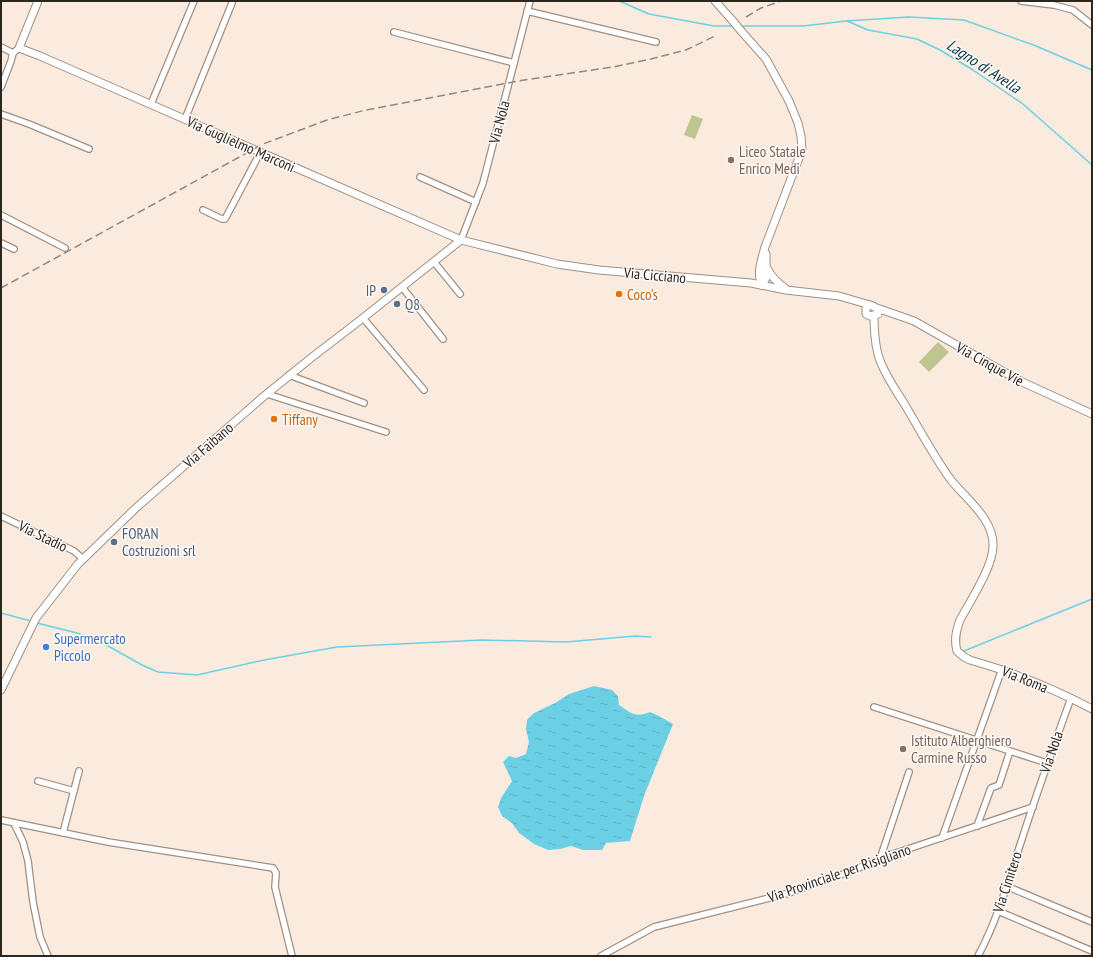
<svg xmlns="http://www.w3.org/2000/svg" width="1093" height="957" viewBox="0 0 1093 957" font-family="'PT Sans Narrow',sans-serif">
  <defs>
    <pattern id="water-ripples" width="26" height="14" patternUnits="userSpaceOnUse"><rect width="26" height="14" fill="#6cd0e5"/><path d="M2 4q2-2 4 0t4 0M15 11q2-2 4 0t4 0" fill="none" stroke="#5eb2c4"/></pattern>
  </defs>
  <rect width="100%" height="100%" fill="#fbebde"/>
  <!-- park -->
  <g fill="#bfc591">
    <path d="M692,115L703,119L695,139L684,135Z"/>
    <path d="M938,342L949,352L929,372L919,362Z"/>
  </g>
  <!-- water -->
  <path fill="url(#water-ripples)" d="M594,686L612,690L618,696L619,705C631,713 635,718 650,712L659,716L673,724L644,796L630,841L606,843L602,850H583L571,846L560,849L548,850L534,844L519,833L512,823L502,816L498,807L501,798L512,781L503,762L509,756L516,758L526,754L529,742L526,729L527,720L534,713L555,703L569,694Z"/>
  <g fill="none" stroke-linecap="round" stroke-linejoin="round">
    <!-- stream -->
    <g stroke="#6cd0e5" stroke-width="1.5">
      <path d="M619,1L649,14L714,26H734"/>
      <path d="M847,21L868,30L917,39L940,50L973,70L1023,104L1092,165"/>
      <path d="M740,26H803L846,21L909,17L964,20L1036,46L1092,70"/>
      <path d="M1,613L31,621"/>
      <path d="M37,623L77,633L101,642L142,665L158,672L197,675L264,660L337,647L482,640L566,642L635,636L651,637"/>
      <path d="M964,651L1092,599"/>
    </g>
    <!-- minor casing -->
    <g stroke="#9f9085" stroke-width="8">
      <g id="minor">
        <path d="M1021,1L1054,5L1073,10L1092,25"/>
        <path d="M527,11L656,42"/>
        <path d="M394,32L514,63"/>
        <path d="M1,47L13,53"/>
        <path d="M1,87L11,61L13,53L19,48"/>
        <path d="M151,104L194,1"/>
        <path d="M1,114L29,124L89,149"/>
        <path d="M185,119L232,3"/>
        <path d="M420,177L476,202"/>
        <path d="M203,210L222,219H225L260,153"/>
        <path d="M1,215L65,248"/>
        <path d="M461,240L483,183L530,1"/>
        <path d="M1,243L14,249"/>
        <path d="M434,262L460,294"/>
        <path d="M402,287L443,339"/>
        <path d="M363,318L424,390"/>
        <path d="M289,375L364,403"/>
        <path d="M267,394L386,432"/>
        <path d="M1,516L74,551L83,559"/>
        <path d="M874,707L1047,763"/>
        <path d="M38,781L74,791"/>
        <path d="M1,820L108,842L273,868L276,873L275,887L292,956"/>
        <path d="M14,823L23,842L28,861L33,902L40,937L48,956"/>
        <path d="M977,826L991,788L999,785L1010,751"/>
        <path d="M63,833L79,771"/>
        <path d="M942,838L1002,669"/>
        <path d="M880,859L909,772"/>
        <path d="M1006,886L1092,922"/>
        <path d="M998,911L1092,951"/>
        <path d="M601,956L654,927L789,893L849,872L890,855L1033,807"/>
        <path d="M978,956C998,919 1009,878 1022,839C1037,792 1054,745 1071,698"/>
      </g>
    </g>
    <!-- tertiary casing -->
    <g stroke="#9f9085" stroke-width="9">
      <g id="tertiary">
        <path d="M38,1L19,48L40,56L461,240L557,264L599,270L751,283L786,290L839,296L870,305"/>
        <path d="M715,1L732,20"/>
        <path d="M742,32L766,59L789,101L798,123L801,136L802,150L765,247C762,258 756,274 762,285"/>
        <path d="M767,268C771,277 778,283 786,289"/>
        <path d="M762,285L766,278V254"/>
        <path d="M873,306L870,305L866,308V314L870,316L878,314"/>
        <path d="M874,307L914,321L1020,381L1092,414"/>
        <path d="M874,315C874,330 875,349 881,363C887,378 897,392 905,405C920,430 934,457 951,480C966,499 994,519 993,546C993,567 970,601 960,620C956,631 954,640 957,651L964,657L970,660C1012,672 1053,688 1092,709"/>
        <path d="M1,690L36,618L78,564L137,507L263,397L311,358L363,318L461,240"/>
      </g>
    </g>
    <!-- minor -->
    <use href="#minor" stroke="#fff" stroke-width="5.5"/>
    <!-- tertiary -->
    <use href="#tertiary" stroke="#fff" stroke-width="7"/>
    <!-- rail -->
    <g stroke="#93887f" stroke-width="1.5" stroke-dasharray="8 4" stroke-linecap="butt">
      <path d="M746,17L761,8L781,1"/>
      <path d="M1,288L263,144L327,120L366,110L524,80L613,67L651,59L686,50L717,35"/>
    </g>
    <!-- tertiary-bridge casing -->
    <g stroke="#9f9085" stroke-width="9" stroke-linecap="butt">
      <path id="tertiary-bridge" d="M732,20L742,32"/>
    </g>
    <!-- tertiary-bridge -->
    <use href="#tertiary-bridge" stroke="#fff" stroke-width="7"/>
  </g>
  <!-- markers -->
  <g fill="#8d6e63" stroke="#fefaf8" stroke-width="1.5">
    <circle cx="731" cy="160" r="4"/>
    <circle cx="903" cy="749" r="4"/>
  </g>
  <g fill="#5c6f8a" stroke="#fefaf8" stroke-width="1.5">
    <circle cx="384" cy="290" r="4"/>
    <circle cx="397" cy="304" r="4"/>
    <circle cx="114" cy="542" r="4"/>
  </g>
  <g fill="#e8710a" stroke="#fefaf8" stroke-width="1.5">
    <circle cx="619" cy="294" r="4"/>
    <circle cx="274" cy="419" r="4"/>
  </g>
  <circle fill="#3f7fe0" stroke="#fefaf8" stroke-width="1.5" cx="46" cy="647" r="4"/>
  <g text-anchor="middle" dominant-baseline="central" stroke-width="3" stroke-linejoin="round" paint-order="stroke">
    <!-- street labels -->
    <g font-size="15" fill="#2c2621" stroke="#fefaf8">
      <text transform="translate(499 122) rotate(-76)">Via Nola</text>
      <text transform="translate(241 144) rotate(24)">Via Guglielmo Marconi</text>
      <text transform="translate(655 275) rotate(5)">Via Cicciano</text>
      <text transform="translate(990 364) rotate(29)">Via Cinque Vie</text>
      <text transform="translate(208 445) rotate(-41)">Via Faibano</text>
      <text transform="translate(43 536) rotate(26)">Via Stadio</text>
      <text transform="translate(1025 679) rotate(22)">Via Roma</text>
      <text transform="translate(1051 752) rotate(-71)">Via Nola</text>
      <text transform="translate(839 873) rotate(-19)">Via Provinciale per Risigliano</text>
      <text transform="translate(1007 882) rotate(-72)">Via Cimitero</text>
    </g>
    <!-- education labels -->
    <g font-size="15" fill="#785e54" stroke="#fefaf8" text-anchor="start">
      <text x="739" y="151">Liceo Statale<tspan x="739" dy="17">Enrico Medi</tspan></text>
      <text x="911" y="740">Istituto Alberghiero<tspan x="911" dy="17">Carmine Russo</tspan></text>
    </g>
    <!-- service labels -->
    <g font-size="15" fill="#4e5e75" stroke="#fefaf8" text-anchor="start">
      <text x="376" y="290" text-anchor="end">IP</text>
      <text x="405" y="304">Q8</text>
      <text x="122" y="533">FORAN<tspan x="122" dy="17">Costruzioni srl</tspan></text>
    </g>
    <!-- food labels -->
    <g font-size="15" fill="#c56008" stroke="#fefaf8" text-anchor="start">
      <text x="627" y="294">Coco's</text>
      <text x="282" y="419">Tiffany</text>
    </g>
    <!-- shop labels -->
    <g font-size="15" fill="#366cbe" stroke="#fefaf8" text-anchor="start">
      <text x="54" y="638">Supermercato<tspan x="54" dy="17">Piccolo</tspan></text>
    </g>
    <!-- water labels -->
    <g font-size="16" font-style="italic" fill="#083942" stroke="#fefaf8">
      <text transform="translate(984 66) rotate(33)">Lagno di Avella</text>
    </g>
  </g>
  <!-- border -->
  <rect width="1093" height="957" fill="none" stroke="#2c2621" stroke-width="4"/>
</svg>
